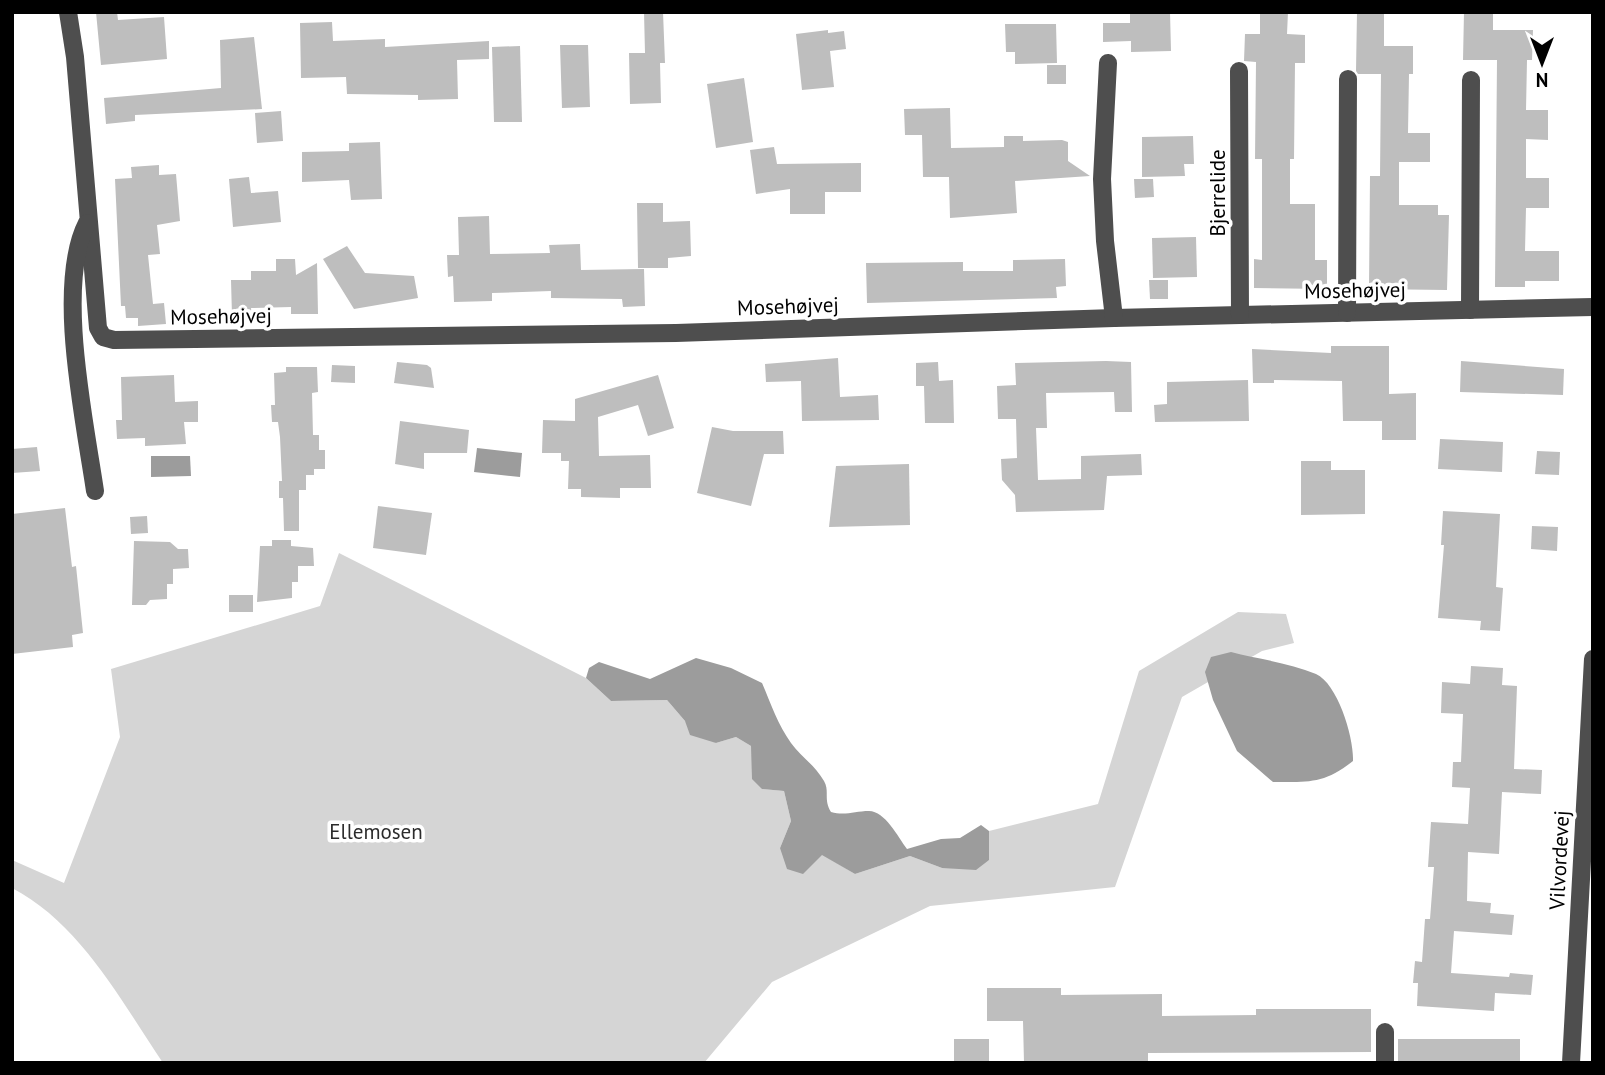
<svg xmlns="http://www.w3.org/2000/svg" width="1605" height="1075" viewBox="0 0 1605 1075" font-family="'PT Sans',sans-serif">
  <rect width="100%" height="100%" fill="#fff"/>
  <!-- green -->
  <path fill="#d5d5d5" d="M339,553L586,678L611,701L667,700L685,721L716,743L736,737L751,746L762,789L784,791L791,821L780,848L822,854L855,874L910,856L942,868L989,860V831L1098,804L1139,671L1238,612L1286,614L1294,643L1262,651L1182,697L1115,887L930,906L772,982L704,1063H163C121,1001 81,924 12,888V860L64,883L120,737L111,669L320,606Z"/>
  <!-- water -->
  <g fill="#9c9c9c">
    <path d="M477,448L522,453L520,477L474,472Z"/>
    <path d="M151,456H190L191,476L151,477Z"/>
    <path d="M1231,652C1258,659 1290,663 1316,674C1338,684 1354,738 1353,761C1324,784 1309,782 1273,782L1237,751L1213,700L1205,672L1211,657Z"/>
    <path d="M696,658L731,668L762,683C771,704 778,725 791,743C801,757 814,764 824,781C830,791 823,799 831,812C845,816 855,811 869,811C885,811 898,837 907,849L941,839L960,838L981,825L989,831V860L976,870L942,868L910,856L855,874L822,855L803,874L787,869L780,848L791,821L784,791L762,789L752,779L751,746L736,737L716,743L690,735L685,721L667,700L611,701L586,678L589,668L599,662L650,679Z"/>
  </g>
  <!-- building -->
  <g fill="#bebebe">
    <path d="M96,12H117L118,20L164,17L167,59L101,65Z"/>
    <path d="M644,12H663L665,63H660L661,103L630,104L629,53H645Z"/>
    <path d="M1130,12H1170L1171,51L1131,52V41L1103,42V23H1130Z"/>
    <path d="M1260,12H1288L1287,34L1305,35V63H1295L1294,159H1290V204H1315V260H1327V289L1254,288V259L1262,260V159H1255L1256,62L1244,61L1245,34H1260Z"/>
    <path d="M1357,12H1384V46H1413V74H1409L1408,133H1430V162H1399V205H1438V215H1449L1447,290L1369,289L1370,176H1380L1381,74H1358L1356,71Z"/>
    <path d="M1464,12H1493V30H1533L1532,60H1527L1526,110H1548V140L1526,139V178H1549V208H1526L1525,251H1559V281H1525V287H1495L1497,60H1463Z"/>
    <path d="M332,22L333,41L385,39V47L489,41V59L457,60L458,99L418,100V95L347,94L346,77L301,78L300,23Z"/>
    <path d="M1005,24H1056L1057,63L1015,64V52H1006Z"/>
    <path d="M828,30V33L844,31L846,49L830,51L834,87L802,90L796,34Z"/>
    <path d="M254,37L262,109L135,115V121L106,124L104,98L221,88L220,40Z"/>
    <path d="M560,45H588L590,107L562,108Z"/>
    <path d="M520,46L522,122H494L492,47Z"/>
    <rect x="1047" y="65" width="19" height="19"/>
    <path d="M744,78L753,142L716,148L707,84Z"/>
    <path d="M950,108L951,148L1004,147V136H1023V141L1062,140L1068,142V161L1090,176L1015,181L1017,213L950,218L949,177H923L922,135H905L904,109Z"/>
    <path d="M281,111L283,141L257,143L255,113Z"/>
    <path d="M1193,136L1194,164H1184L1185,176L1142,177V137Z"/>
    <path d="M380,142L382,199L351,200L349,180L302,182V152L349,151V143Z"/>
    <path d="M774,147L777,164L861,163V192H825V214H790V189L756,194L750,150Z"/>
    <path d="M159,165V175L176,174L180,221L157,225L160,254L148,255L153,304L164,303L166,324L138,326V318H126L125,306H121L115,179L132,178L131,167Z"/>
    <path d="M249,177L251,193L278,191L281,222L233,227L229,179Z"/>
    <path d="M1134,179H1153L1154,197L1135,198Z"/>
    <path d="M637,203H663V222L690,221L691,256L668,258V268H638Z"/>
    <path d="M489,216L490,254L550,253L549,245L580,244L581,270L644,269L645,306L623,307L622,299L551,298V291L492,293V301L454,302L453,276L448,277L447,255H459L458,217Z"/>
    <path d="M1196,237L1197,277L1153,278L1152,238Z"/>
    <path d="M347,246L365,273L414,276L418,298L354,309L323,259Z"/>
    <path d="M276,259H295L296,275L317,263L318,314H291V307L251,308L252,315L232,316L231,280H251V271H276Z"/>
    <path d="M1065,259L1066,286L1056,287L1057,298L867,303L866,263L963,262V271H1013V260Z"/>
    <path d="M1149,280H1168V299H1150Z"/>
    <path d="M1331,346H1389V394L1416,393V440H1382V421H1343L1342,381L1274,380V383H1253L1252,349L1331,353Z"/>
    <path d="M838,358L840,397L878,395L879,420L802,421L801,381L766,382L765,364Z"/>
    <path d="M1106,361L1131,362L1132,412H1115L1114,392L1046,393L1047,428H1036L1038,480L1081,479V456L1141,454L1142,475L1107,476L1104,510L1016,512L1015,495L1002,480L1001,459L1017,458L1016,419H998L997,386L1016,385L1015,363Z"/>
    <path d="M1461,361L1564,369L1563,395L1460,392Z"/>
    <path d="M397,362L427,365L431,368L434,388L394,383Z"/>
    <path d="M938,362L939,381L953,380L954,423H925L924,386H916V363Z"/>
    <path d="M332,365L355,366V383L331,382Z"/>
    <path d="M286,367H317L318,392L312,393L313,435H319V450H325V469H314V475H306V490H299V531H284L283,498H279V481H282L280,437L278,422H272L271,405H275L274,373L286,372Z"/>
    <path d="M174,375L175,402L198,401V422H184L186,444L145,446V438L117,439L116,420H122L121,377Z"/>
    <path d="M658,375L674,428L648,436L638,405L598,417L599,456L650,455L651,488H620V498L581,497V489H568L569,461H561V453H542L543,420L575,421V399Z"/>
    <path d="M1248,380L1249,421L1155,422L1154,405L1167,404V382Z"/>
    <path d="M400,421L469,430L467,453H424V469L395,464Z"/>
    <path d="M712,427L733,431H783L784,454H764L751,506L697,493Z"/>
    <path d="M1440,439L1503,442L1502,472L1438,469Z"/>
    <path d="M37,447L40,471L12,473V449Z"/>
    <path d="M1537,451L1560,452L1559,475L1535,474Z"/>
    <path d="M1301,461H1331V470H1365V514L1301,515Z"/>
    <path d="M909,464L910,525L829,527L836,466Z"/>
    <path d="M378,506L432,513L426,555L373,548Z"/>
    <path d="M65,508L72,567L76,566L83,633L72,635L73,647L12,654V514Z"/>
    <path d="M1443,511L1500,514L1496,587L1503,588L1500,631L1480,630L1481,621L1438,618L1444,545H1441Z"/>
    <path d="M147,516L148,533L131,534L130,517Z"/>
    <path d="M1532,526L1558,527L1557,551L1531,549Z"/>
    <path d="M272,540H291V546L313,548L314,566H298V582H292V598L257,602L260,546H272Z"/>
    <path d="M134,541L170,542L178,549H188L189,568L173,569V584H167V599L150,600L146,605H132Z"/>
    <rect x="229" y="595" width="24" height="17"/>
    <path d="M1471,666L1503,668L1502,685L1517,686L1514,769L1542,770L1541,794L1502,792L1499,854L1468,852L1467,901L1491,903L1490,913L1514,915L1512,935L1454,931L1451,973L1509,977L1510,973L1533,975L1531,995L1495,993L1494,1011L1417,1006L1418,983H1413L1415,961L1422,962L1425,919H1430L1434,867H1428L1431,822L1468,824L1470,788L1452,787L1453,762H1461L1463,714L1441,713L1442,682L1470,684Z"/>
    <path d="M987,988H1061V995L1162,994V1016L1256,1015V1009H1371V1052L1148,1053V1063H1024L1023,1021H987Z"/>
    <rect x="954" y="1039" width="35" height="24"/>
    <rect x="1398" y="1039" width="122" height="24"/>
  </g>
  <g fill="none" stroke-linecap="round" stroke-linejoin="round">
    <!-- minor -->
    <g stroke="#4e4e4e" stroke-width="18">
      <path d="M68,12L75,57L98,328L103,337L114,340L676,333L1114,318L1593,307"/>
      <path d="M1108,63L1102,179L1105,241L1114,318"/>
      <path d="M1239,71L1240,315"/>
      <path d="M87,223C55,285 85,422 95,491"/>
      <path d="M1470,310L1471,80"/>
      <path d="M1347,313L1348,79"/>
      <path d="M1385,1032V1063"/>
      <path d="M1571,1063L1593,659"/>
    </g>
  </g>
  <g text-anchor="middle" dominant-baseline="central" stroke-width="7" stroke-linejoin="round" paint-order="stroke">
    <!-- street labels -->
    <g font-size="21" fill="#000" stroke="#fff">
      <text transform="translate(1217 193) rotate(-90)">Bjerrelide</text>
      <text transform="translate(1355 290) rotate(-1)">Mosehøjvej</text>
      <text transform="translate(788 306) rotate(-2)">Mosehøjvej</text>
      <text transform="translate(221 316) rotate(-1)">Mosehøjvej</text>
      <text transform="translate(1559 860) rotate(-87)">Vilvordevej</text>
    </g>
    <!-- park labels -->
    <g font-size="21" fill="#2c2c2c" stroke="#fff">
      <text x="376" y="831">Ellemosen</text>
    </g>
  </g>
  <!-- border -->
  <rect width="1605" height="1075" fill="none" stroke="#000000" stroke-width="28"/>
  <!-- north arrow -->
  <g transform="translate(1542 63) rotate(180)" stroke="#ffffff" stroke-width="5" paint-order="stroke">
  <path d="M0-5L12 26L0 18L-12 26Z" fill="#000000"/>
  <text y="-10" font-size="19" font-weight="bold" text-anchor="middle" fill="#000000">N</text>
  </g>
</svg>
